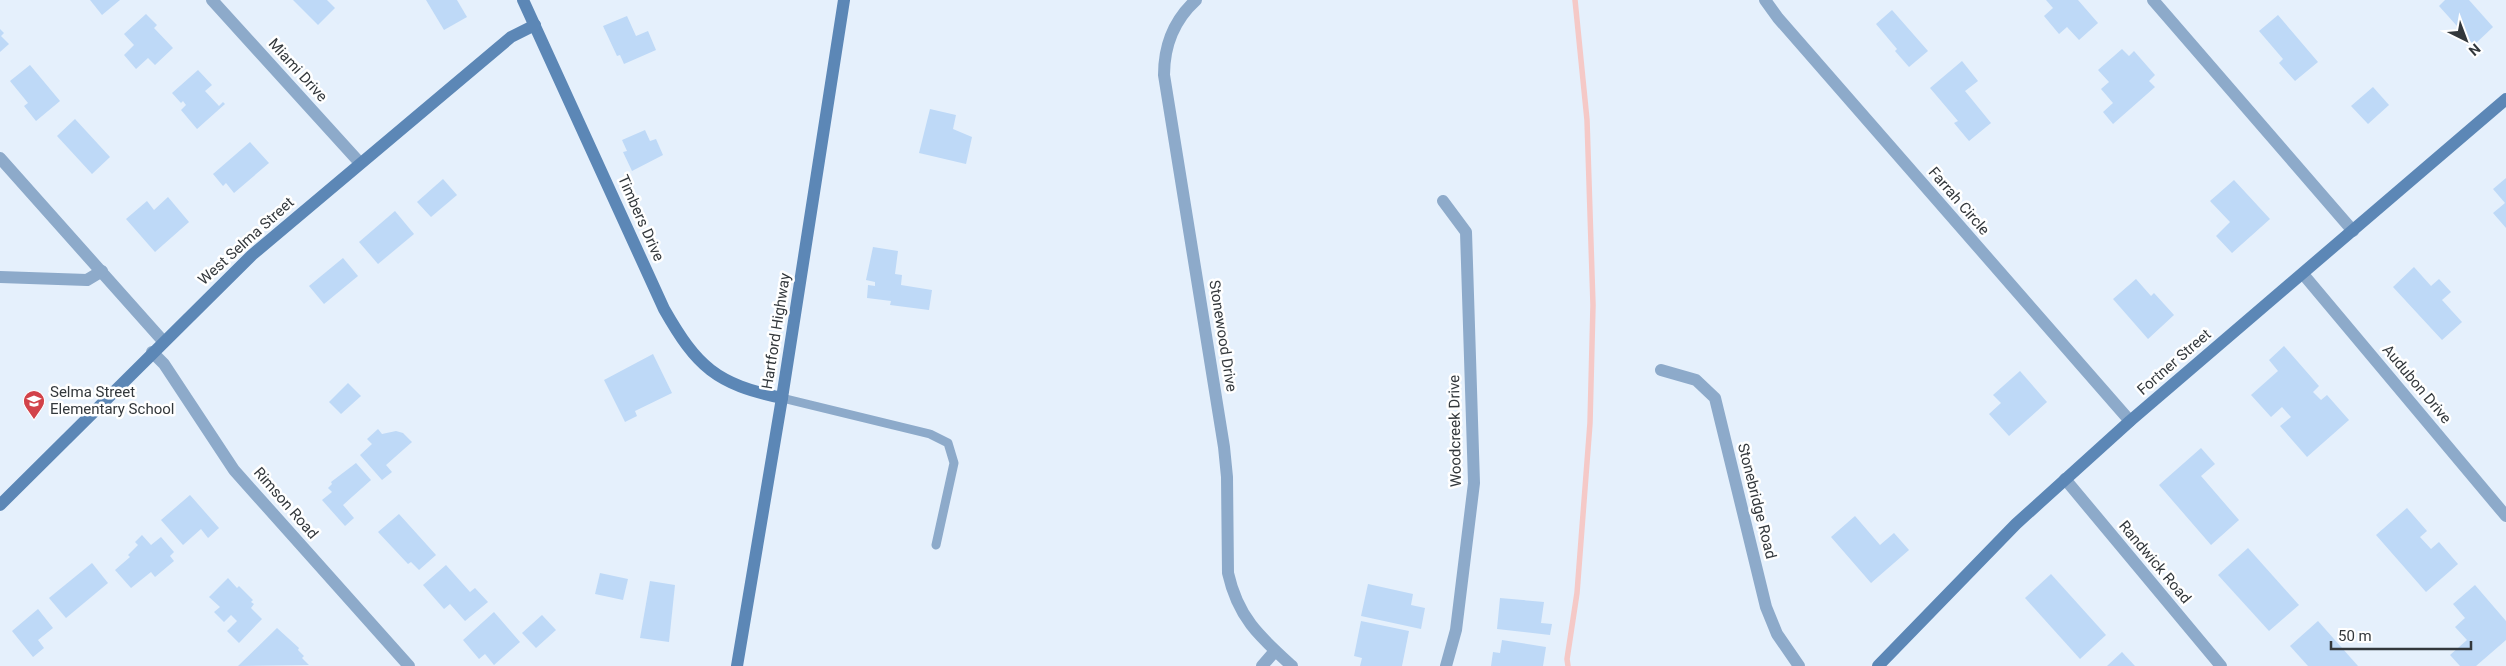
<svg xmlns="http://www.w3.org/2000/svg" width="2506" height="666" viewBox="0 0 2506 666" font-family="Roboto,sans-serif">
  <rect width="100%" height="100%" fill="#e5f0fc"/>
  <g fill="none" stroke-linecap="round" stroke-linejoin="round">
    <!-- stream -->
    <path stroke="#f5c9c7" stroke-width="5.5" d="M1568,666L1567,659L1577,593L1590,423L1593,305L1587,120L1575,0"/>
  </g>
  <!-- building -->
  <g fill="#bed9f7">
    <path d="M90,0H120L102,15Z"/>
    <path d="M293,0H327L335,8L318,25Z"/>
    <path d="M426,0H457L467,17L444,30Z"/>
    <path d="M2046,0H2078L2098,23L2079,40L2067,27L2059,34L2044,16L2053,8Z"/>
    <path d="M2445,0H2469L2493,27L2474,45L2439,6Z"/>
    <path d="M1892,10L1928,51L1909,67L1895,51L1897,49L1876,24Z"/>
    <path d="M146,14L157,25L154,28L173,48L155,65L148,58L136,69L124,55L134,45L124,34Z"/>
    <path d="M2278,15L2318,62L2295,81L2279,63L2283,59L2259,31Z"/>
    <path d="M627,16L636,36L648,31L656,50L624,64L620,55L617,56L603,26Z"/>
    <path d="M0,29L4,33L1,36L9,44L0,52Z"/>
    <path d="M2122,49L2129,56L2134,51L2155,75L2149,81L2155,87L2113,124L2103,112L2113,103L2101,89L2109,82L2098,70Z"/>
    <path d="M1962,61L1978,81L1965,91L1991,123L1969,141L1954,123L1958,121L1930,88Z"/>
    <path d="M30,65L60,101L36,121L24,106L28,103L10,81Z"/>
    <path d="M198,70L212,85L205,91L219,106L223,102L225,104L197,129L181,110L186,105L183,101L181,103L172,93Z"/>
    <path d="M2373,87L2389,105L2368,124L2351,106Z"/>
    <path d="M930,109L956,115L953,129L972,137L966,164L919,153Z"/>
    <path d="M75,119L110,157L92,174L57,136Z"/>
    <path d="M645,130L650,141L656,139L663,155L632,171L623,152L627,151L622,140Z"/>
    <path d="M250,142L269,163L234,193L226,183L223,186L213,174Z"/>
    <path d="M2506,178V228L2493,213L2505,203L2493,189Z"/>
    <path d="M443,179L457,195L431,217L417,202Z"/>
    <path d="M2234,180L2270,219L2232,253L2216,236L2230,222L2210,201Z"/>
    <path d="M168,197L189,222L155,252L126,219L147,201L154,210Z"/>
    <path d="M395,211L414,234L378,264L359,242Z"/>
    <path d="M873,247L898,251L895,274L902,275L901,285L932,290L929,310L890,305L891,301L867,298L868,285L875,286V282L866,280Z"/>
    <path d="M343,258L358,276L324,304L309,286Z"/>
    <path d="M2414,267L2431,286L2439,279L2451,292L2442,300L2462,322L2442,340L2393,287Z"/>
    <path d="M2136,279L2151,296L2154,293L2174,315L2148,339L2113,299Z"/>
    <path d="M2284,346L2319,386L2313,392L2321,400L2327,395L2349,420L2307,457L2280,426L2291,417L2282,407L2271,417L2251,395L2278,371L2269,360Z"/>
    <path d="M653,354L672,393L635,411L637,416L625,422L604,380Z"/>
    <path d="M2020,371L2047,402L2009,436L1989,414L2001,403L1993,395Z"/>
    <path d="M348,383L361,396L341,414L329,402Z"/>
    <path d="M378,429L382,434L396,431L403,433L412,442L386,465L392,472L382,480L360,455L372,444L367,439Z"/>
    <path d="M2201,448L2215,464L2201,476L2239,520L2211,545L2159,485Z"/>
    <path d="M356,463L371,480L343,505L354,518L345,526L322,500L332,492L328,488L332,484L331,482Z"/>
    <path d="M190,495L219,528L208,538L201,529L183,545L161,520Z"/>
    <path d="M2407,508L2427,531L2420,537L2431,549L2439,542L2458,564L2426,592L2376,535Z"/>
    <path d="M399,514L436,555L419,570L411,562L408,564L378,532Z"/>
    <path d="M1855,516L1880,545L1894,533L1909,550L1871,583L1831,537Z"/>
    <path d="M142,535L151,545L161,537L174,552L170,556L174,561L155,577L151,572L131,588L115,570L130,557L128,555L138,545L135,542Z"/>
    <path d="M2248,548L2299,605L2269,631L2218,575Z"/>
    <path d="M92,563L108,583L66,618L49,598Z"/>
    <path d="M446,565L470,592L475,588L488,602L465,621L450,604L444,609L423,585Z"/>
    <path d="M600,573L628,579L623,600L595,594Z"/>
    <path d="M2051,574L2106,635L2080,659L2025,598Z"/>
    <path d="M228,578L237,588L239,586L253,600L251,602L254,604L251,608L262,619L239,643L227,631L237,621L231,615L224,622L214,612L220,607L209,597Z"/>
    <path d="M650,581L675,585L669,642L640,638Z"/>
    <path d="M1368,584L1413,594L1411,605L1425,608L1421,629L1361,616Z"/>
    <path d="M2475,585L2506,621V640L2476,666H2460L2450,655L2467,640L2455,627L2465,618L2453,604Z"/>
    <path d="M1500,598L1544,602L1541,623L1552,624L1550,635L1497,629Z"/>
    <path d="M38,609L53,628L38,640L44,648L33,657L12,631Z"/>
    <path d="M494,612L520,642L494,665L485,654L479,659L463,640Z"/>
    <path d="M542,615L556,630L536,648L522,633Z"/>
    <path d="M1361,621L1409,631L1402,666H1360L1362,658L1354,656Z"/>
    <path d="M2318,621L2358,666H2308L2290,646Z"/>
    <path d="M277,628L299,648L298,650L304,656L302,658L309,665L238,666Z"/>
    <path d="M1502,640L1546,647L1543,666H1491L1493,652L1500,653Z"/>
    <path d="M2122,652L2135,666H2107Z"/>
  </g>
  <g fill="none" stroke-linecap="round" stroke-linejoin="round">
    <!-- lane -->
    <path stroke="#8daaca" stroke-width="9" d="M782,398L930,434L948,443L954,463L936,545"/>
    <!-- street -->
    <g stroke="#8daaca" stroke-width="12">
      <path d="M212,0L360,163"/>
      <path d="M1196,0C1174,20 1164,45 1164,75L1224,447L1227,477L1228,573C1238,618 1260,637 1292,666"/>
      <path d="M1765,0L1778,18L2130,421"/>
      <path d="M2153,0L2353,231"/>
      <path d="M0,158L163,341"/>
      <path d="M1443,201L1466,232L1474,483L1456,630L1446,666"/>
      <path d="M2303,274L2506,516"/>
      <path d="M0,277L87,280L102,271"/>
      <path d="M152,352L164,364L234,470L409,666"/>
      <path d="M1661,370L1696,380L1715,398L1766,607L1777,634L1799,666"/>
      <path d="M2065,479L2221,666"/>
      <path d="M1262,666L1275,651"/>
    </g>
    <!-- secondary -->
    <g stroke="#5c87b6" stroke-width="12">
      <path d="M523,0L664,309C697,367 716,384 782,398"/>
      <path d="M0,505L252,255L511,37L535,25"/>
      <path d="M737,666L782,398L844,0"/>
      <path d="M1878,666L2016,524L2130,421L2506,99"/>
    </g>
  </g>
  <!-- icons -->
  <defs>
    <g id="school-pin" transform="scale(1.125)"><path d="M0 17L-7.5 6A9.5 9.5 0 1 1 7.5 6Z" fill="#d24249" stroke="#fff"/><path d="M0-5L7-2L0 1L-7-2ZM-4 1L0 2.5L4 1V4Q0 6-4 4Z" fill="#fff"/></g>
  </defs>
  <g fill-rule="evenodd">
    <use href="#school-pin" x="34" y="401"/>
  </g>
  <g text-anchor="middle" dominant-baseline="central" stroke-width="5" stroke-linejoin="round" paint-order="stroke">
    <!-- street labels -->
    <g font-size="15" fill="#33383c" stroke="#fff">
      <text transform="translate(298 70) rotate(48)">Miami Drive</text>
      <text transform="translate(1959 201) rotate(49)">Farrah Circle</text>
      <text transform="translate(641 218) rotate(66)">Timbers Drive</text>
      <text transform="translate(246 241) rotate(-42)">West Selma Street</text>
      <text transform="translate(776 331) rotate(-81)">Hartford Highway</text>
      <text transform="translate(1223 336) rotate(81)">Stonewood Drive</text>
      <text transform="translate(2174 362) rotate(-41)">Fortner Street</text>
      <text transform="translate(2417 384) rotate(50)">Audubon Drive</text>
      <text transform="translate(1455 431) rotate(-91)">Woodcreek Drive</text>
      <text transform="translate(1757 501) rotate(76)">Stonebridge Road</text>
      <text transform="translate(286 503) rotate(49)">Rimson Road</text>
      <text transform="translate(2155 562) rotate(50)">Randwick Road</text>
    </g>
    <!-- poi labels -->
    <g font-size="15" fill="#33383c" stroke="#fff" text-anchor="start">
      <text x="50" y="392">Selma Street<tspan x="50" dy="17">Elementary School</tspan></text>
    </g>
  </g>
  <!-- north arrow -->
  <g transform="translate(2466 40) rotate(138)" stroke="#ffffff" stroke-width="4" paint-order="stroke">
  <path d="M0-4L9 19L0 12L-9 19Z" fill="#33383c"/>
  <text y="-8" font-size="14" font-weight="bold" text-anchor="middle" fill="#33383c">N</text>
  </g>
  <!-- scale -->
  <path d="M2331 641v8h140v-8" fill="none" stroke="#33383c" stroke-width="2.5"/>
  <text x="2338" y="641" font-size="15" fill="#33383c" stroke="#ffffff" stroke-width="4" paint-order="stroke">50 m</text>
</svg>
